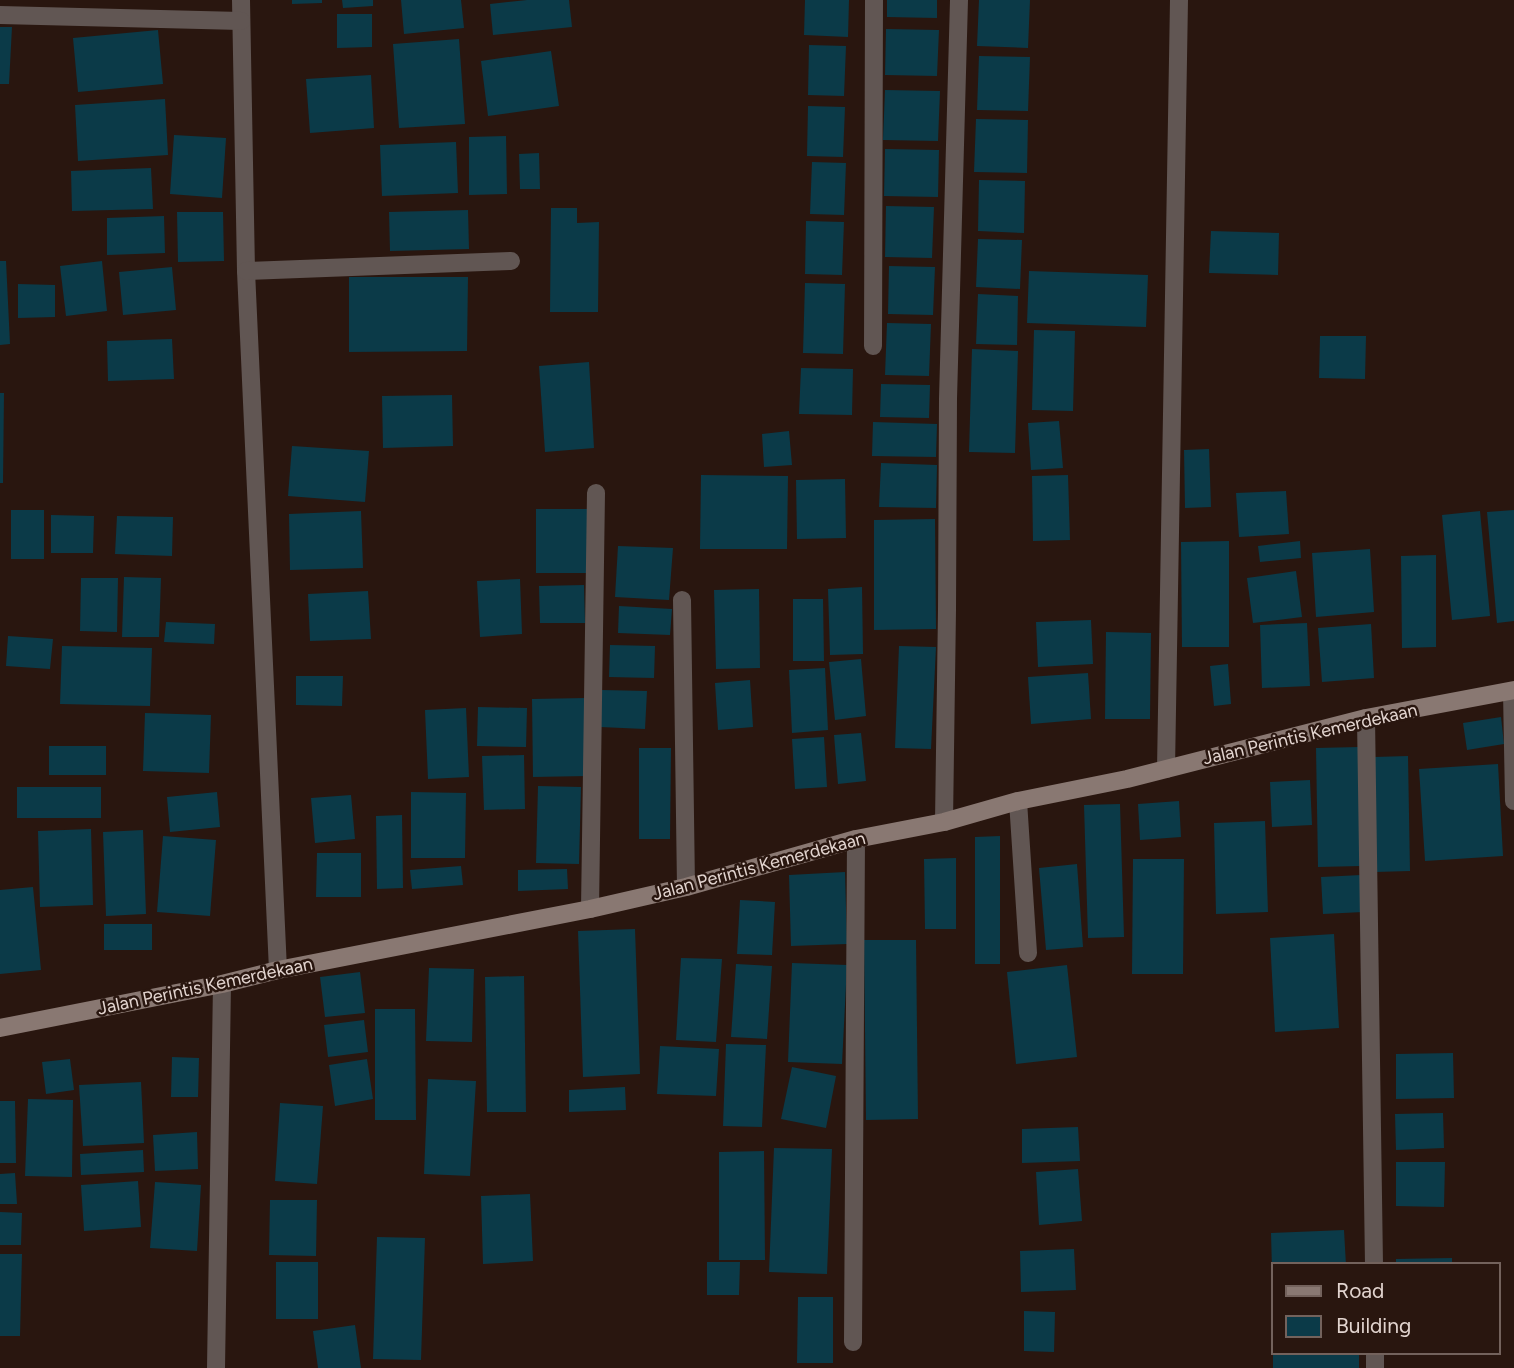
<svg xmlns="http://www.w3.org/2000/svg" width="1514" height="1368" viewBox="0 0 1514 1368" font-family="Figtree,sans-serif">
  <rect width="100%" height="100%" fill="#29160f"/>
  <!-- building -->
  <g fill="#0b3a48">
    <path d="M292,0H322V3L292,4Z"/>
    <path d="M342,0H373V6L343,8Z"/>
    <path d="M401,0H461L464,28L404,34Z"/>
    <path d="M527,0H569L572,27L493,35L490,4Z"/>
    <path d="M805,0H849L848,37L804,35Z"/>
    <path d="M887,0H937V18L887,17Z"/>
    <path d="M979,0H1030L1028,48L977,46Z"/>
    <path d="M337,14H372V47L337,48Z"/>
    <path d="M0,27H12L9,84H0Z"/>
    <path d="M886,29L939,30L937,76L885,75Z"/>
    <path d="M158,30L163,84L78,92L73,38Z"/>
    <path d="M459,39L465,124L399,128L393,44Z"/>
    <path d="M809,45L846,46L844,96L808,95Z"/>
    <path d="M551,51L559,106L488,116L481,61Z"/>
    <path d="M979,56L1030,57L1028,111L977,110Z"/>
    <path d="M371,75L374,128L310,133L306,79Z"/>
    <path d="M885,90L940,91L938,141L883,140Z"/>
    <path d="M165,99L168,155L78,161L75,105Z"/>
    <path d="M808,106L845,107L843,157L807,156Z"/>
    <path d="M976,119L1028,120L1027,173L974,172Z"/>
    <path d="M174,135L226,138L222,198L170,194Z"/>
    <path d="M506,136L507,194L469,195V137Z"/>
    <path d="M456,142L458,193L382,196L380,145Z"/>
    <path d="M885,149L939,150L938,197L884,196Z"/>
    <path d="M539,153L540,189H520L519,154Z"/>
    <path d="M812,162L846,163L844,215L810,214Z"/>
    <path d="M151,168L153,209L72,211L71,171Z"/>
    <path d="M979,180L1025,181L1024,233L978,231Z"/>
    <path d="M886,206L934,207L932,258L885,257Z"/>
    <path d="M551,208H577V223L599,222L598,312H550Z"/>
    <path d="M468,210L469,249L390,251L389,212Z"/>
    <path d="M177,212H223L224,261L178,262Z"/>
    <path d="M164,216L165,253L107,255V218Z"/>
    <path d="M806,221L844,222L842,275L805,274Z"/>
    <path d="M1211,231L1279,233L1278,275L1209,273Z"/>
    <path d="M978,239L1022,240L1020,289L976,287Z"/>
    <path d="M0,261H6L10,344L0,345Z"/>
    <path d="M102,261L107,311L66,316L60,266Z"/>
    <path d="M889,266L935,267L933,315L888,314Z"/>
    <path d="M172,267L176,310L123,315L119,272Z"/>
    <path d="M1029,271L1148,275L1146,327L1027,323Z"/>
    <path d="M349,277H468L467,351L349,352Z"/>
    <path d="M805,283L845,284L843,354L803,353Z"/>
    <path d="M18,284L55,285V317L18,318Z"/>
    <path d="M978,294L1018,296L1017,345L976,344Z"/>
    <path d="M887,323L931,324L929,376L885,375Z"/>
    <path d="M1034,330L1075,331L1073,411L1032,410Z"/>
    <path d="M1320,336H1366L1365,379L1319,378Z"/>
    <path d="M172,339L174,379L108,381L107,341Z"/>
    <path d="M972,349L1018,351L1015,453L969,452Z"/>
    <path d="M589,362L594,448L545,452L539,366Z"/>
    <path d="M801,368L853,369L852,415L799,414Z"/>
    <path d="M881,384L930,385L929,418L880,417Z"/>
    <path d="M0,393H4L3,483H0Z"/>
    <path d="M452,395L453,446L383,448L382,396Z"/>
    <path d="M1059,421L1063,468L1031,470L1028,423Z"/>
    <path d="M873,422L937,424L936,457L872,456Z"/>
    <path d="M789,431L792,465L764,467L762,434Z"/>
    <path d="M292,446L369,451L365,502L288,496Z"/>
    <path d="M1209,449L1211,507L1185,508L1184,450Z"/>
    <path d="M881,463L937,465L936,508L879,507Z"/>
    <path d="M701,475L788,476L787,549H700Z"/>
    <path d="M1068,475L1070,540L1033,541L1032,476Z"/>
    <path d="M845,479L846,538L797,539L796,480Z"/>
    <path d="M1286,491L1289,534L1239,537L1236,493Z"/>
    <rect x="536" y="509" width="52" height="64"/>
    <rect x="11" y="510" width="33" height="49"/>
    <path d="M1514,510V621L1497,623L1487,512Z"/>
    <path d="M361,511L363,568L290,570L289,514Z"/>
    <path d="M1480,511L1490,616L1452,620L1442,515Z"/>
    <path d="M51,515L94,516L93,553H51Z"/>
    <path d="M117,516L173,517L172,556L115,554Z"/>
    <path d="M935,519L936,629L874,630V520Z"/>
    <path d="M1229,541V647H1182L1181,542Z"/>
    <path d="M1300,541L1301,558L1260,562L1258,546Z"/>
    <path d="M618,546L673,548L669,600L615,597Z"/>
    <path d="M1370,549L1374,612L1316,617L1312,553Z"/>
    <path d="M1436,555V647L1402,648L1401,556Z"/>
    <path d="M1296,571L1302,617L1253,623L1247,578Z"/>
    <path d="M124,577L161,578L159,637H122Z"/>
    <path d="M81,578H118L117,632L80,631Z"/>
    <path d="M520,579L522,634L480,637L477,581Z"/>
    <path d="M584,585L585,623H540L539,586Z"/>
    <path d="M862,587L863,654L830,655L828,589Z"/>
    <path d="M759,589L760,668L716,669L714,590Z"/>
    <path d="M368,591L371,639L310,641L308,594Z"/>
    <path d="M793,599H823L824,661H793Z"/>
    <path d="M619,606L672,609L670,635L618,633Z"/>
    <path d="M1091,620L1093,664L1038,667L1036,622Z"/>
    <path d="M166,622L215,624L214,644L164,642Z"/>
    <path d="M1307,623L1310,686L1262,688L1260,625Z"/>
    <path d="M1371,624L1374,678L1322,682L1318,628Z"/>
    <path d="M1106,632L1151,633L1150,719H1105Z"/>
    <path d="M8,636L53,639L50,669L6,666Z"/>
    <path d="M610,645L655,646L654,678L609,677Z"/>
    <path d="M62,646L152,648L150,706L60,704Z"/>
    <path d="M899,646L936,647L931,749L895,748Z"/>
    <path d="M861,659L866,716L835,720L829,662Z"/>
    <path d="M1228,664L1231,704L1214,706L1210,666Z"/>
    <path d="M825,668L828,730L792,733L789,670Z"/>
    <path d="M1088,673L1091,719L1031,724L1028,677Z"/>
    <path d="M296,676H343L342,706L296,705Z"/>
    <path d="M750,680L753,727L718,730L715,683Z"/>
    <path d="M602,690L647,691L645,729L600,727Z"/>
    <path d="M586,698L588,776L533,777L532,699Z"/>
    <path d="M478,707L527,708L526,747L477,746Z"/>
    <path d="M466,708L469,777L428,779L425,710Z"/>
    <path d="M145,713L211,715L209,773L143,771Z"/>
    <path d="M1501,717L1504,744L1467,750L1463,723Z"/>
    <path d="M861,733L866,781L838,784L834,735Z"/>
    <path d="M824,737L827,787L795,789L792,739Z"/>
    <rect x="49" y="746" width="57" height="29"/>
    <path d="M1359,747L1361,866L1318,867L1316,748Z"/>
    <path d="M639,748H671L670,839H639Z"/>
    <path d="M524,755L525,809L484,810L482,756Z"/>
    <path d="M1408,756L1410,871L1375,872L1374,757Z"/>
    <path d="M1498,764L1503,856L1425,861L1419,769Z"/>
    <path d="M1310,780L1312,825L1272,827L1270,782Z"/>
    <path d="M538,786L581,787L579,864L536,863Z"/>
    <rect x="17" y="787" width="84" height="31"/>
    <path d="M217,792L220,827L170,832L167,797Z"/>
    <path d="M411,792L466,793L465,858H411Z"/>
    <path d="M351,795L355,839L315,843L311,798Z"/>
    <path d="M1179,801L1181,837L1140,840L1138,804Z"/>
    <path d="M1120,804L1124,937L1088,938L1084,805Z"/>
    <path d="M402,815L403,888L377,889L376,816Z"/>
    <path d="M1265,821L1268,912L1216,914L1214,823Z"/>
    <path d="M91,829L93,905L40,907L38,831Z"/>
    <path d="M143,830L146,914L106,916L103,832Z"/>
    <path d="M163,836L216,840L210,916L157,912Z"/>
    <path d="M1000,836V964H975V837Z"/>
    <path d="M317,853H361V897H316Z"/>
    <path d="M956,858V929H925L924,859Z"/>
    <path d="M1133,859H1184L1183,974H1132Z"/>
    <path d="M1077,864L1083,947L1046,950L1039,868Z"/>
    <path d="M461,866L463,885L412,889L410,870Z"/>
    <path d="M567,869L568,889L518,891V870Z"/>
    <path d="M845,872L847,944L791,946L789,875Z"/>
    <path d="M1361,875L1363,912L1323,914L1321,877Z"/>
    <path d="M33,887L41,970L0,974V890Z"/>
    <path d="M740,900L775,902L772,955L737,954Z"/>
    <rect x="104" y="924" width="48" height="26"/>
    <path d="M635,929L640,1074L583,1077L578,931Z"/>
    <path d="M1334,934L1339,1028L1275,1032L1270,938Z"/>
    <path d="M864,940H916L918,1119L866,1120Z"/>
    <path d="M681,958L722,959L716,1042L676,1040Z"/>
    <path d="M792,963L847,965L842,1064L788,1062Z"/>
    <path d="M736,964L772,966L767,1039L731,1037Z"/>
    <path d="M1067,965L1077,1057L1016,1064L1007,972Z"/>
    <path d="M429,968L474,969L472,1042L426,1041Z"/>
    <path d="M360,972L365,1013L325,1017L320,977Z"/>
    <path d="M524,976L526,1112H487L485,977Z"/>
    <path d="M375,1009H415L416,1120H375Z"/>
    <path d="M364,1020L368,1052L328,1057L324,1025Z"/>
    <path d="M726,1044L766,1045L762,1127L723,1126Z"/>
    <path d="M660,1046L719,1049L716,1096L657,1094Z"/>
    <path d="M1453,1053L1454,1098L1396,1099V1054Z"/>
    <path d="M172,1057L199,1058L198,1097H171Z"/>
    <path d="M70,1059L74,1090L46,1094L42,1062Z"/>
    <path d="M367,1059L373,1099L335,1106L329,1065Z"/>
    <path d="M792,1067L836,1076L826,1128L781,1119Z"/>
    <path d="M428,1079L476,1081L470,1176L424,1174Z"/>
    <path d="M141,1082L144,1143L83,1146L79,1085Z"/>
    <path d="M625,1087L626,1110L569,1112V1090Z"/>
    <path d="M28,1099L73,1100L72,1177L25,1176Z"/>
    <path d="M0,1101H15L16,1163H0Z"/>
    <path d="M280,1103L323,1106L317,1184L275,1181Z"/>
    <path d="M1443,1113L1444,1148L1396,1150L1395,1114Z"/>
    <path d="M1078,1127L1080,1161L1022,1163V1129Z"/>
    <path d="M197,1132L198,1169L155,1171L153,1135Z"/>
    <path d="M774,1148L832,1149L827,1274L769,1272Z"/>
    <path d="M143,1150L144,1172L81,1175L80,1154Z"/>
    <path d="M764,1151L765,1260H719V1152Z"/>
    <path d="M1396,1162H1445L1444,1207L1396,1206Z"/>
    <path d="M1078,1169L1082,1221L1039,1225L1036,1172Z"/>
    <path d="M15,1173L17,1204H0V1174Z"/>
    <path d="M138,1181L141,1227L84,1231L81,1185Z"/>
    <path d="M155,1182L201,1185L197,1251L150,1248Z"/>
    <path d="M530,1194L533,1261L483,1264L481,1196Z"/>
    <path d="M270,1200H317L316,1256L269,1255Z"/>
    <path d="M0,1212L22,1213L21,1245H0Z"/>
    <path d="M1344,1230L1346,1265H1274V1270H1272L1271,1233Z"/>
    <path d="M377,1237L425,1238L421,1360L373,1359Z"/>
    <path d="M1074,1249L1076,1290L1021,1292L1020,1251Z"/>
    <path d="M0,1254H22L20,1336H0Z"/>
    <path d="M1452,1258V1265H1396V1259Z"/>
    <rect x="276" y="1262" width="42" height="57"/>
    <path d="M707,1262H740L739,1295H707Z"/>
    <path d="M798,1297H833V1363H797Z"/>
    <path d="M1024,1311L1055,1312L1054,1352L1024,1351Z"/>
    <path d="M355,1325L361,1368H318L313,1331Z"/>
    <rect x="1273" y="1352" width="86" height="16"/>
  </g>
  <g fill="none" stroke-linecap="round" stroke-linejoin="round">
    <!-- street -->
    <g stroke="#615653" stroke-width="18">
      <path d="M241,0L246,271L278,970"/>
      <path d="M0,15L241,21"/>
      <path d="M246,271L511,261"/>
      <path d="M873,346L874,0"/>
      <path d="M682,600L686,887"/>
      <path d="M1512,691L1514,801"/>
      <path d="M1366,718L1374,1265"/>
      <path d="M1166,769L1179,0"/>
      <path d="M1018,801L1028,953"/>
      <path d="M944,822L947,610L948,399L959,0"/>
      <path d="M590,909L596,493"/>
      <path d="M853,1342L856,839"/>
      <path d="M1375,1352V1368"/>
      <path d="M216,1368L222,984"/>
    </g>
    <!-- secondary -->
    <path stroke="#897872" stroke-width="18" d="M0,1028L222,984L278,970L590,909L686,887L856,839L944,822L1018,801L1127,779L1366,718L1514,690"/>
  </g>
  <g text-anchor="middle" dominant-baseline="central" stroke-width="5" stroke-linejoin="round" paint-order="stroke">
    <!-- street labels -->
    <g font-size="18" fill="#e2d4cf" stroke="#29160f">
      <text transform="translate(1310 734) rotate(-13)">Jalan Perintis Kemerdekaan</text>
      <text transform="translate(759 866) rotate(-15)">Jalan Perintis Kemerdekaan</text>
      <text transform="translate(205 986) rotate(-12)">Jalan Perintis Kemerdekaan</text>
    </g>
  </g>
  <!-- legend -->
  <rect x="1272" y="1263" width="228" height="91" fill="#29160f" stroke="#73625c" stroke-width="2"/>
  <rect x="1286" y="1286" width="35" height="10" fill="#897872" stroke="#73625c" stroke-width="2"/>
  <text x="1336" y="1298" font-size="21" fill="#e2d4cf">Road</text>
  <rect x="1286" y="1316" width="35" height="21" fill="#0b3a48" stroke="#73625c" stroke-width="2"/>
  <text x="1336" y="1333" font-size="21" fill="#e2d4cf">Building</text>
</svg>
